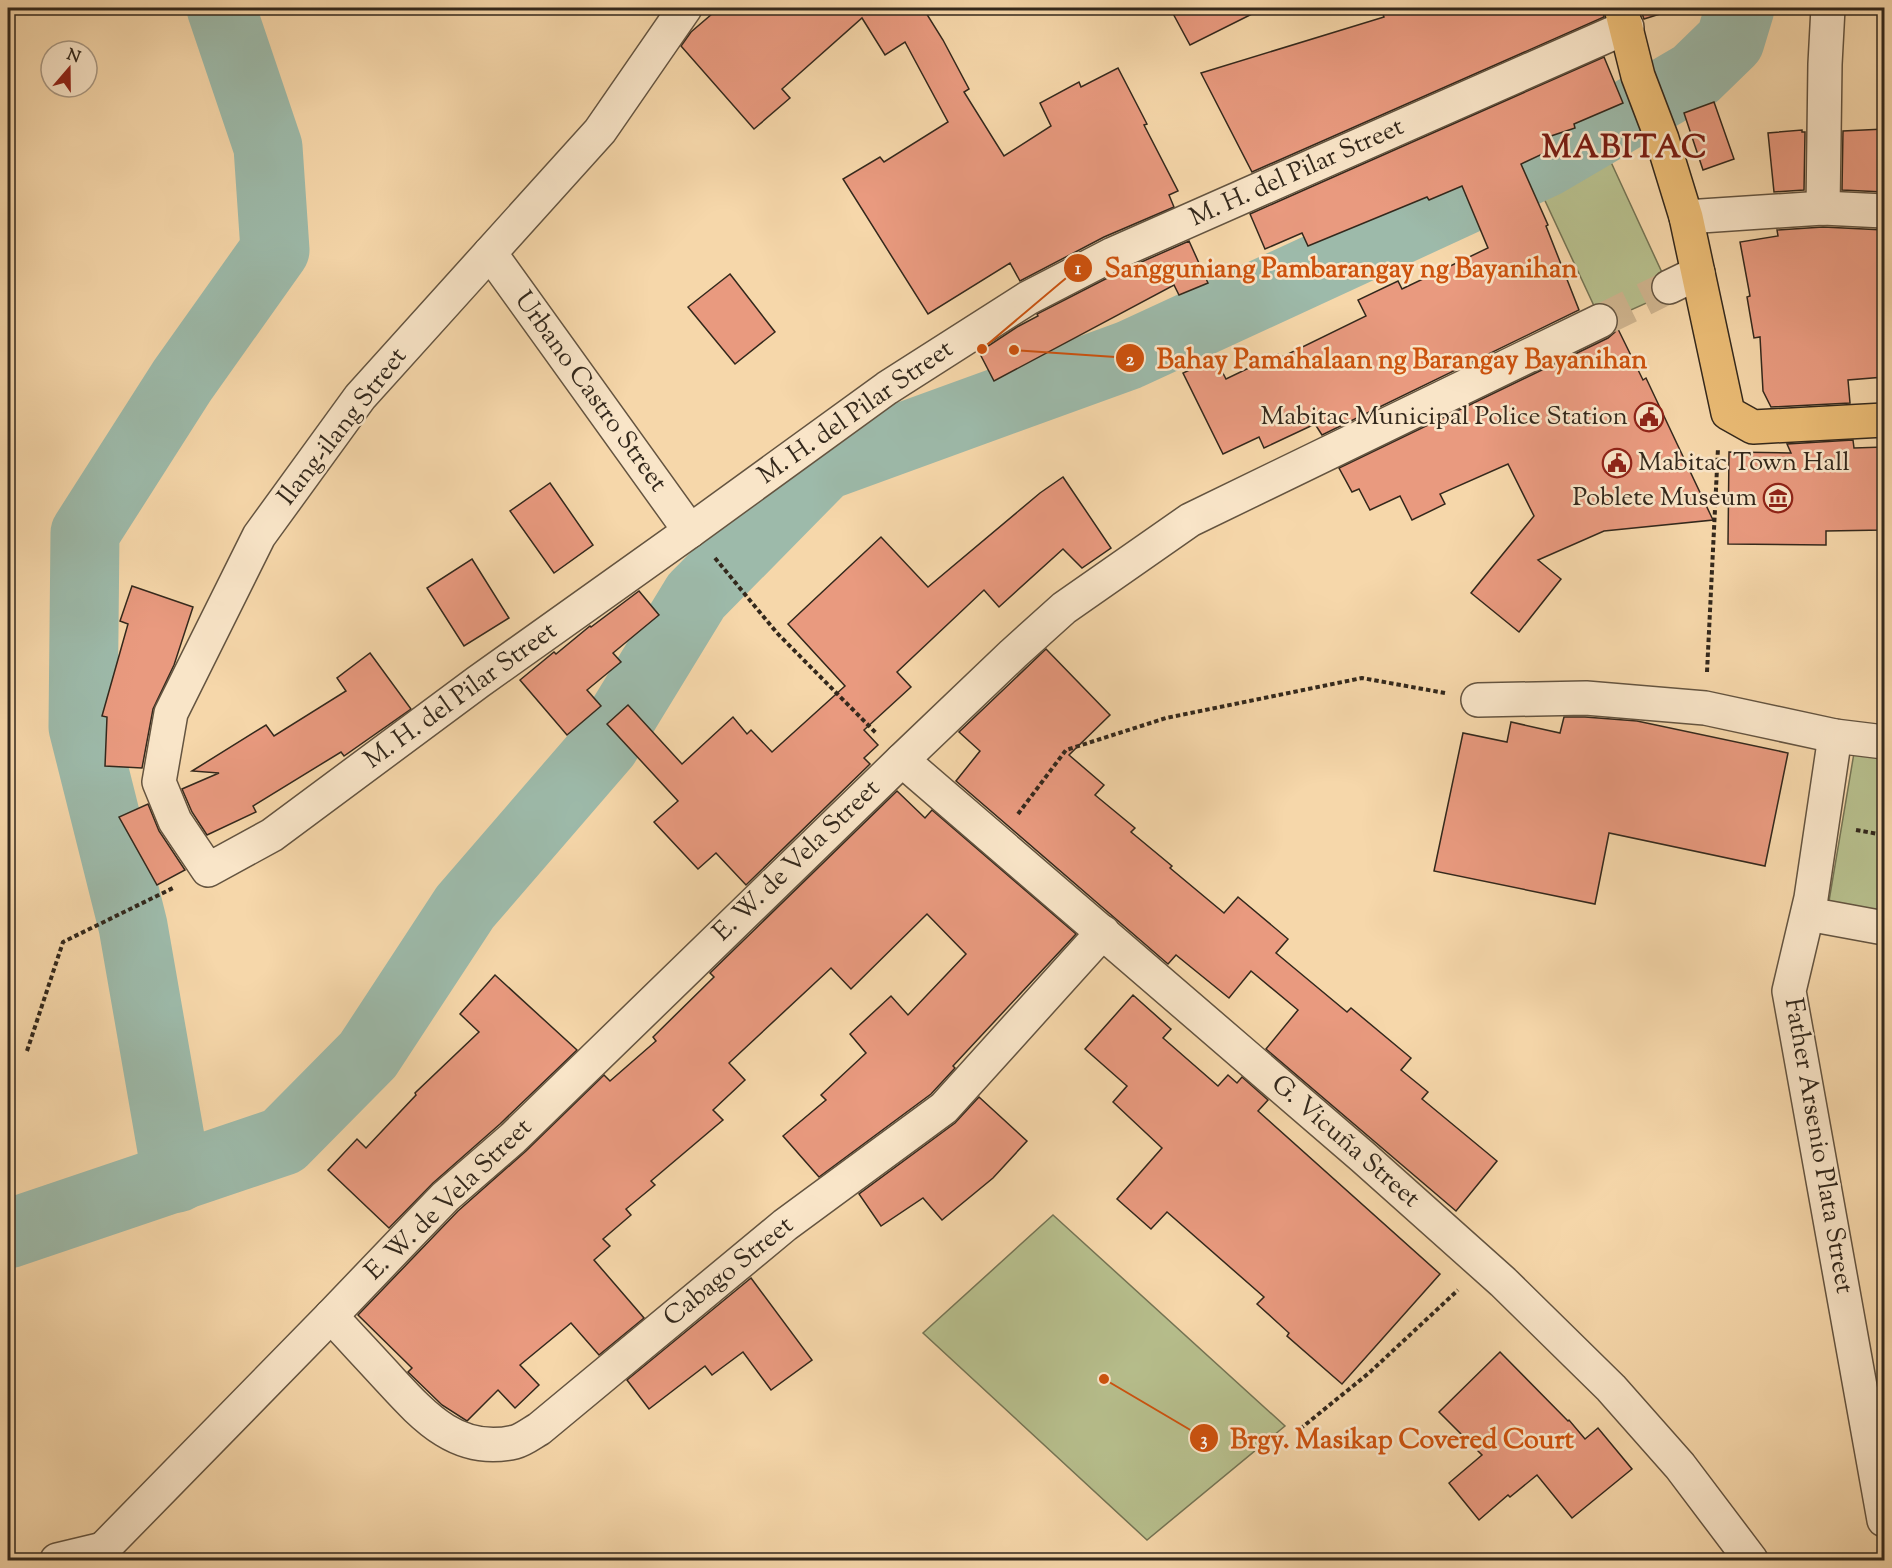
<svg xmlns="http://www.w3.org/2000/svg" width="1892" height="1568" viewBox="0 0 1892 1568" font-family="'Sorts Mill Goudy',serif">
  <rect width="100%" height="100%" fill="#f6d7aa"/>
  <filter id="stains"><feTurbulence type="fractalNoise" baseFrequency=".00333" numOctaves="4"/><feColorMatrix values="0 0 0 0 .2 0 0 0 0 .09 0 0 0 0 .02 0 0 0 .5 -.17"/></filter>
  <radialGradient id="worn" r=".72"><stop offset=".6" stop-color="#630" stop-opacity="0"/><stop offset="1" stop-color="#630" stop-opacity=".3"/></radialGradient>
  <!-- green -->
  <g fill="#b7bf8d" stroke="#757454" stroke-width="1.5">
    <path d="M1610,160L1671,292L1602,323L1541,192Z"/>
    <path d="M1854,753L1884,756V922L1827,913Z"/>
    <path d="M1053,1215L1285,1426L1147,1540L923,1333Z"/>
  </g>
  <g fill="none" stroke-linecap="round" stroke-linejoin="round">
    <!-- river -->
    <g stroke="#9dbaaa" stroke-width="69">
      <path d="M177,1178L133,926L83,727L85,533L182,381L275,250L268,147L221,8"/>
      <path d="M8,1234L283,1141L368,1055L465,907L605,745L696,596L824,466L1129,355L1545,163L1695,75L1730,41L1740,8"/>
    </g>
  </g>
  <!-- building -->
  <g fill="#e99a7f" stroke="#33281c" stroke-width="1.5">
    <path d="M719,8H923L943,40L969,89L964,92L1004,156L1051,126L1040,103L1079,82L1081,87L1118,68L1147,124L1144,125L1178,191L1169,195L1174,207L1104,237L1020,281L1010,263L928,314L843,179L880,157L884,162L948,122L905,42L885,55L862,18L782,89L790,98L754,129L681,46L691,32Z"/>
    <path d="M1170,8H1264L1190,45Z"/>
    <path d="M1381,8H1603L1604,17L1252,172L1201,73L1384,17Z"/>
    <path d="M1640,8H1659L1660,14L1644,19Z"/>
    <path d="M1604,57L1623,103L1574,124L1575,128L1545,138L1551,150L1521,164L1548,225L1546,226L1579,310L1322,435L1315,424L1264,448L1259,437L1223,454L1183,373L1215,358L1226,379L1278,354L1280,358L1366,316L1358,300L1398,281L1402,289L1488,248L1462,186L1429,200L1427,197L1308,246L1302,233L1265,249L1250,214Z"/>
    <path d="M1714,102L1734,159L1703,170L1684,113Z"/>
    <path d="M1884,129V192L1842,190L1843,131Z"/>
    <path d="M1802,130V132H1805L1804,190L1774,192L1768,133Z"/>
    <path d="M1823,227L1884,230V377L1848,380L1850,403L1771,407L1763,391L1760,337L1754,338L1747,297L1750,296L1740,242L1778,236L1777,230Z"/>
    <path d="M1189,241L1208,283L1179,295L1174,285L994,381L979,352L1017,327L1038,316L1037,314L1121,271Z"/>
    <path d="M730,274L775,332L735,364L688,307Z"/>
    <path d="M1617,327L1643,380L1646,378L1713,520L1604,531L1538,560L1561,579L1519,632L1471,593L1534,516L1508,464L1440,494L1445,504L1412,520L1400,496L1370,510L1359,489L1352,492L1339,468L1608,338L1615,332Z"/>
    <path d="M1853,440L1854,448L1884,447V530L1826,531V545L1728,544L1729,452L1791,453L1787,444Z"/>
    <path d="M1063,477L1111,548L1082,568L1063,549L999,607L984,590L897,672L911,687L864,730L878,745L864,758L870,764L746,885L716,853L698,869L654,822L678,801L607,724L628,705L682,764L733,717L747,734L751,730L772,752L845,686L788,624L881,537L928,587L1040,493Z"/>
    <path d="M550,483L593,545L554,573L510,511Z"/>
    <path d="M472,559L509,618L464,646L427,588Z"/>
    <path d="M132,586L193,607L174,665L153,709L142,768L105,766L107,717L102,716L128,624L120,621Z"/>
    <path d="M639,591L659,615L613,653L621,662L587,690L601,706L567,735L520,680L554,652L556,654L590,626L591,627Z"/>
    <path d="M1046,649L1110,715L1069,755L1104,785L1095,795L1135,828L1131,832L1172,866L1170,868L1224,913L1238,897L1288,939L1276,953L1347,1012L1351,1008L1411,1058L1401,1070L1428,1092L1422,1099L1497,1161L1456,1211L1266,1049L1298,1010L1251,971L1229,998L1176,955L1168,964L956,781L980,751L959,732Z"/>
    <path d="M370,653L411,709L344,756L341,752L253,806L256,812L207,835L192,812L182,789L219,773L192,771L266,725L274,736L346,691L337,678Z"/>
    <path d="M1564,717H1585L1637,721L1788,753L1765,866L1609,833L1595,904L1434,871L1463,733L1507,742L1511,722L1560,733Z"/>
    <path d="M897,791L925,818L932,810L1076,934L953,1066L955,1068L931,1094L819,1177L783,1136L826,1100L821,1095L866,1053L850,1034L891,996L908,1015L966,954L927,914L851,989L831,968L729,1063L745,1080L713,1110L723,1120L651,1181L655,1185L626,1209L631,1215L603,1239L610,1246L594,1260L644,1318L599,1355L571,1323L520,1365L539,1385L515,1408L498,1390L467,1421L442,1405L408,1372L412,1368L358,1315L458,1211L526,1151L604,1075L610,1081L656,1041L653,1037L714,977L710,973Z"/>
    <path d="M148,804L159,831L185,870L157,885L119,817Z"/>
    <path d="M495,975L577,1050L500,1124L433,1183L389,1228L328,1170L357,1139L366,1148L416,1095L415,1093L479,1032L460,1014Z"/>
    <path d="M1133,995L1171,1029L1163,1038L1218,1086L1228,1075L1237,1083L1242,1077L1268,1100L1258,1111L1440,1274L1342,1384L1287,1336L1289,1333L1257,1304L1264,1297L1167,1212L1151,1229L1117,1199L1162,1148L1113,1102L1127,1086L1085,1049Z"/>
    <path d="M979,1097L1027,1141L993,1178L942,1220L923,1198L881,1226L859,1194L955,1123Z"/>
    <path d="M751,1278L812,1360L771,1390L743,1352L712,1375L705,1366L649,1409L627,1380Z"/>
    <path d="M1500,1352L1568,1421L1569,1420L1585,1439L1598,1428L1632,1469L1572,1518L1537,1475L1510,1497L1508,1495L1479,1520L1449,1483L1482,1455L1439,1412Z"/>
  </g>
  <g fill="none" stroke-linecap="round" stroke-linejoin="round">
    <!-- minor-tunnel -->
    <path stroke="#cfb48e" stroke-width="33" stroke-dasharray="33 16" stroke-linecap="butt" d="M1600,321L1669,287"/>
    <!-- minor casing -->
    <g stroke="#645440" stroke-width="36">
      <g id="minor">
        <path d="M685,8L600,131L360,397L259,536L171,713L159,782L175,821L208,870L272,835L478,682L690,531L887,388L1028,298L1113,254L1627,27"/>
        <path d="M1823,208L1825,64L1828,8"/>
        <path d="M1686,217L1823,208L1884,211"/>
        <path d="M490,253L690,531"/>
        <path d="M1669,287L1698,273"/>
        <path d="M1478,700L1586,698L1705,708L1835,736L1884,742"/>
        <path d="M1835,736L1811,898L1789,991L1884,1520"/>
        <path d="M902,760L1363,1157L1503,1282L1611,1388L1680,1466L1751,1560"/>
        <path d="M1808,914L1884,928"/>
        <path d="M331,1316C351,1338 371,1359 391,1381C425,1418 459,1455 515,1442C523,1440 532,1433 539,1429L785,1225L944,1108L1103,932"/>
        <path d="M103,1549L331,1316L445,1197L513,1138L902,760L1013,654L1064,608L1190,520L1600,321"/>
        <path d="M57,1560L103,1549"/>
      </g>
    </g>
    <!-- major casing -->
    <g stroke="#33281c" stroke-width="36">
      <path id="major" d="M1621,8L1638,76L1662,139L1686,217L1728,413L1753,427L1884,420"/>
    </g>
    <!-- path -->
    <g stroke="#33281c" stroke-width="4" stroke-dasharray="4.5 3" stroke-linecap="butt">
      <path d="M715,558L777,633L877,734"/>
      <path d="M1707,672L1718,448"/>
      <path d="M1018,814L1066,750L1166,718L1362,678L1445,693"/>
      <path d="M1884,827L1881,839L1884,847"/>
      <path d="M1856,830L1884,835"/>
      <path d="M27,1051L63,942L175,887"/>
      <path d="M1300,1429L1369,1373L1458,1290"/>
    </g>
    <!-- minor -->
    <use href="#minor" stroke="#f9e5c8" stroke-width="33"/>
    <!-- major -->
    <use href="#major" stroke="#ebbc75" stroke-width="33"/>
  </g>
  <!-- icons -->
  <defs>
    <g id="civic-ring" transform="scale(1.5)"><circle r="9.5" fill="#f9e5c8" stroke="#8f2418" stroke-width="1.5"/><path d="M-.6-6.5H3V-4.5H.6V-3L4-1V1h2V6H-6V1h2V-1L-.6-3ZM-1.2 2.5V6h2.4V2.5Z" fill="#8f2418"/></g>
    <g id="museum-ring" transform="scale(1.5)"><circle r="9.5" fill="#f9e5c8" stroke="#8f2418" stroke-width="1.5"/><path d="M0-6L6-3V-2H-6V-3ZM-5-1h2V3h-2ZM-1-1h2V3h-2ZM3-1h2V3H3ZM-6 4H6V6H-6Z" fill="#8f2418"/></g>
  </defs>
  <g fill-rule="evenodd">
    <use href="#civic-ring" x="1649" y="417"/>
    <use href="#civic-ring" x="1617" y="463"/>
    <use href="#museum-ring" x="1778" y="498"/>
  </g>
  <g text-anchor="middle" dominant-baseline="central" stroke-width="5" stroke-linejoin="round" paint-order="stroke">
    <!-- street labels -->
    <g font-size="26" fill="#33281c" stroke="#f9e5c8">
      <text transform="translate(1297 173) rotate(-24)">M. H. del Pilar Street</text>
      <text transform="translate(590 392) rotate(54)">Urbano Castro Street</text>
      <text transform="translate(856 413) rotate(-35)">M. H. del Pilar Street</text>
      <text transform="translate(343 427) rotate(-52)">Ilang-ilang Street</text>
      <text transform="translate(461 696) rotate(-36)">M. H. del Pilar Street</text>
      <text transform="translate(797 861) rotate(-44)">E. W. de Vela Street</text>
      <text transform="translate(1345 1142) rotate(41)">G. Vicuña Street</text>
      <text transform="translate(1818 1146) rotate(80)">Father Arsenio Plata Street</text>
      <text transform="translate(449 1200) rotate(-44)">E. W. de Vela Street</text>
      <text transform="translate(729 1272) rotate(-39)">Cabago Street</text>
    </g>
    <!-- poi labels -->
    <g font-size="26" fill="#33281c" stroke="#f9e5c8" text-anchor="end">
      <text x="1628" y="417">Mabitac Municipal Police Station</text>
      <text x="1638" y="463" text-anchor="start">Mabitac Town Hall</text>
      <text x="1757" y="498">Poblete Museum</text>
    </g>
    <!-- district labels -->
    <g font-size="32" font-weight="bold" letter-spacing="1.5" fill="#7a1f14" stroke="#f9e5c8">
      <text x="1625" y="149">MABITAC</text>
    </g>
  </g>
  <!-- callouts -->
  <path fill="none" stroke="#cd520e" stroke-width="2" d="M982 349L1078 268M1014 350L1130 358M1104 1379L1204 1438"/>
  <g fill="#cd520e" stroke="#f9e5c8" stroke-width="2">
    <circle cx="982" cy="349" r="6"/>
    <circle cx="1014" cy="350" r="6"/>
    <circle cx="1104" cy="1379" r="6"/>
    <circle cx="1078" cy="268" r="15"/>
    <circle cx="1130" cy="358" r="15"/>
    <circle cx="1204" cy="1438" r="15"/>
  </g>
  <g font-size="18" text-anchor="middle" font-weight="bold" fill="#fff">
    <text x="1078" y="274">1</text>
    <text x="1130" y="365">2</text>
    <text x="1204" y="1445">3</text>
  </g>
  <g font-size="27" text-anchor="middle" font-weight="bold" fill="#cd520e" stroke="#f9e5c8" stroke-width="5" stroke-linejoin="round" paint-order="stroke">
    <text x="1341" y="277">Sangguniang Pambarangay ng Bayanihan</text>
    <text x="1402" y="368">Bahay Pamahalaan ng Barangay Bayanihan</text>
    <text x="1402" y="1448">Brgy. Masikap Covered Court</text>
  </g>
  <!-- margin -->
  <rect width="1892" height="1568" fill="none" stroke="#f6d7aa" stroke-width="30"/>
  <rect x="9" y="9" width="1874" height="1550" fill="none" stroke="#33281c" stroke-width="3"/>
  <rect x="15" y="15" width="1862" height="1538" fill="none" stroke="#33281c" stroke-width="1.5"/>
  <!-- north arrow -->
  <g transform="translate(69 69) rotate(20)"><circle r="28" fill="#f9e5c8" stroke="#aa9983" stroke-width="1.5"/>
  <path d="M0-4.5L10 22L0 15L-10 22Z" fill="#8f2418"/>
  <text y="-9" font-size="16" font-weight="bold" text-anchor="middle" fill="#33281c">N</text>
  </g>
  <rect width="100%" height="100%" filter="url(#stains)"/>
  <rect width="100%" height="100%" fill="url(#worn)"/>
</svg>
